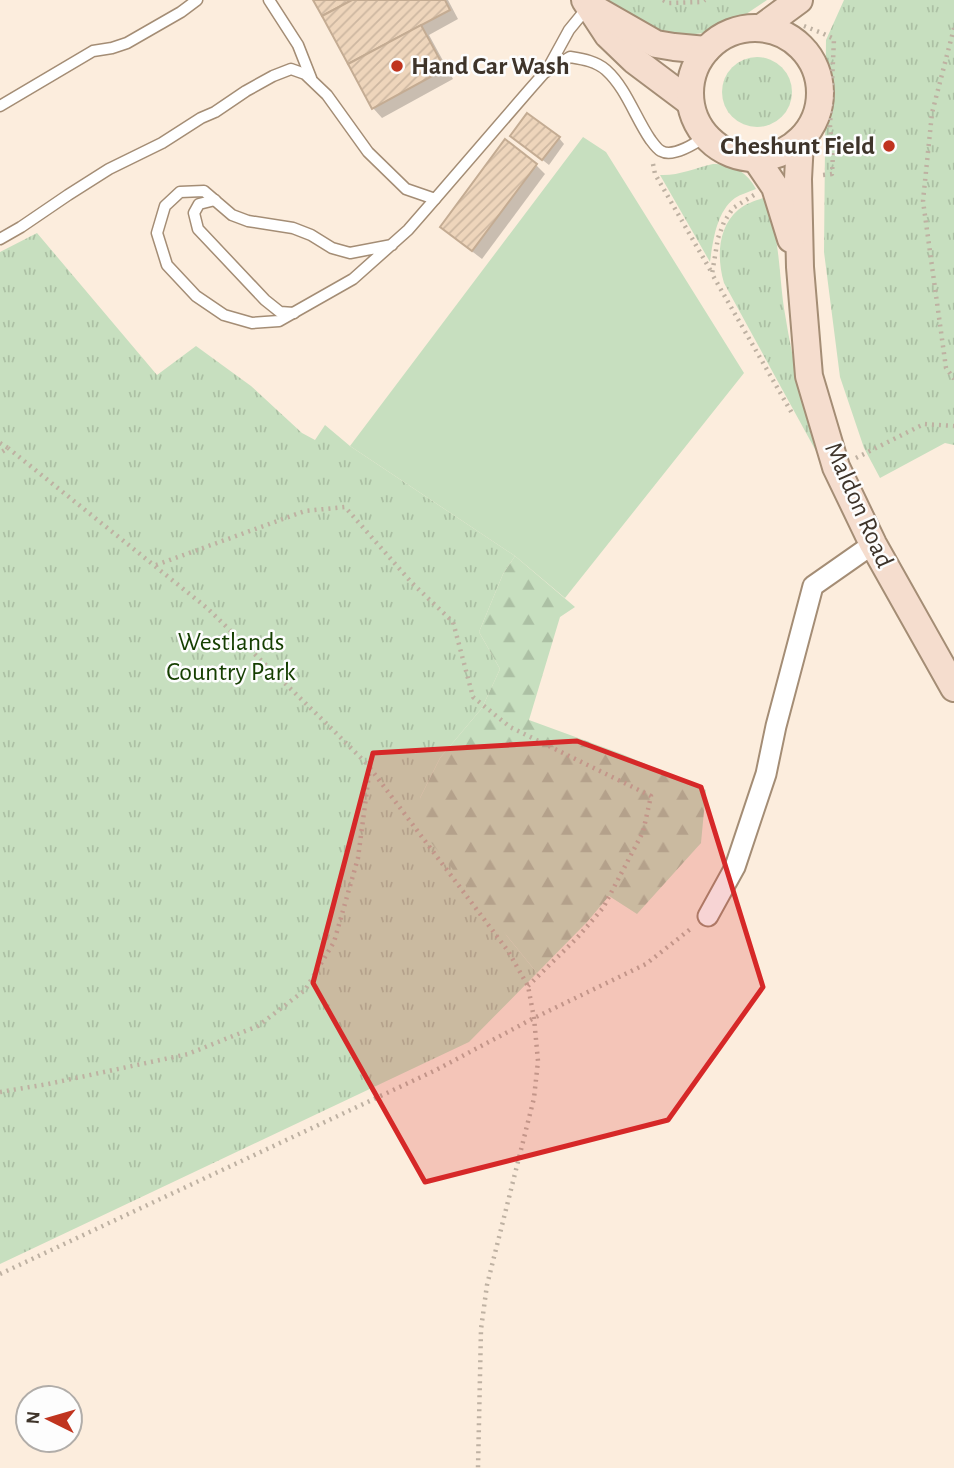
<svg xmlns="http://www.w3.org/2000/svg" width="954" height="1468" viewBox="0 0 954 1468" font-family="'Alegreya Sans',sans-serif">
  <defs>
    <pattern id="grass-tufts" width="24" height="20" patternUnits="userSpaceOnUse" patternTransform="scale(1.75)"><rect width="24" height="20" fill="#c7dfbf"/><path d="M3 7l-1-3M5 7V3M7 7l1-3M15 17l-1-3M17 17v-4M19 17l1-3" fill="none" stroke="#acc0a4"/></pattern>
    <pattern id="forest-firs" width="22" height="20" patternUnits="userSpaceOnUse" patternTransform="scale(1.75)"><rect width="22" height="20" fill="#c7dfbf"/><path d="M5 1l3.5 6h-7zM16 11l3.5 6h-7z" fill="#acc0a4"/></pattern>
    <pattern id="building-hatch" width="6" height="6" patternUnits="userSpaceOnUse" patternTransform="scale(1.75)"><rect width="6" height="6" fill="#eed5bb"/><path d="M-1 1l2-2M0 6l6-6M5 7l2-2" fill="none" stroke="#cdb7a1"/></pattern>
  </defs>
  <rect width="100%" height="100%" fill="#fceddd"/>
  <!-- grass -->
  <g fill="url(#grass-tufts)">
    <path d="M609,0H767C737,20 721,34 683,35C673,35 664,35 655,31C641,25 627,13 613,5Z"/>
    <path d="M844,0H954V445L945,443L880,478L864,448L840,377L824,252L826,40Z"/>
    <circle cx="757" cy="92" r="35"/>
    <path d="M713,164C732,163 747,172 756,189C749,192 741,194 735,198C716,212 713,242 710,262L660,175C678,176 695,168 713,164Z"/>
    <path d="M763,198C780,223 779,283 785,314C793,365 806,414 822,462L724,283C717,259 717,228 738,210C745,204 754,201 763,198Z"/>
    <path d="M37,233L157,375L196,346L251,386L302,433L315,440L325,425L350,446L515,556L503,574L479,632L500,669L482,708L440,758L420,798L507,936L537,973L469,1042L0,1264V252Z"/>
  </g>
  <!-- forest -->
  <path fill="url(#forest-firs)" d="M515,556L575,607L560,617L529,720L622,754L706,790L701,843L637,914L609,896L587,922L537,973L425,835L420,798L440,758L482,708L500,669L479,632L503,574Z"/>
  <!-- pitch -->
  <path fill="#c7dfbf" d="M583,137L606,152L744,373L565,598L515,556L350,446Z"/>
  <!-- shadow -->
  <g fill="#0003">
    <path d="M315,0H448L458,19L429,35L453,79L382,118L373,108Z"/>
    <path d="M512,136L559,138L564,144L549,165Z"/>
    <path d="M536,165L545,174L482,259L452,236L442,227Z"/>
  </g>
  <!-- building -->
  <g fill="url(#building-hatch)" stroke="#c4ac93" stroke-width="2">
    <path d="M313,0H352L322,16Z"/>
    <path d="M352,0H445L450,10L348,64L322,16Z"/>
    <path d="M421,25L445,69L372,109L348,64Z"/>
    <path d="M527,113L560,137L542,160L510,136Z"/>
    <path d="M505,139L537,164L472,251L440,227Z"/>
  </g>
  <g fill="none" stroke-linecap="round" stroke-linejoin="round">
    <!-- lane casing -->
    <g stroke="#a48d75" stroke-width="13">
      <g id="lane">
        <path d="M269,0L298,45L311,78"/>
        <path d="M546,72L569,30L587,8"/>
        <path d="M0,106L93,51L112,48L127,43L181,12L197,0"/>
        <path d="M215,200L199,204L194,213L198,229L265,300L280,312L294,313"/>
        <path d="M0,239L21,227L68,195L109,169L162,143L201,118L215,112L246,91L273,76L291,69L305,74L327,95L368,152L406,189L435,199L530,89L545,72L570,57C582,59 596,61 606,70C626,88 635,117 650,139C653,143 657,149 661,151C673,158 696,143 706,136"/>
        <path d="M392,245L350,253L332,248L311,235L293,228L248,221L232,215L204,191L180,192L165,206L157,233L167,265L196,296L224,315L252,323L279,321L353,279L408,230L435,199"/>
      </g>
    </g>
    <!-- street casing -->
    <g stroke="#a48d75" stroke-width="23">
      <path id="street" d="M708,916L735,867L766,774L776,726L813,586L873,544"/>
    </g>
    <!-- secondary casing -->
    <g stroke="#a48d75" stroke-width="30">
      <g id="secondary">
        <path d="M585,0L608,35L634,60L690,102"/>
        <path d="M593,8L656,44L674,47L706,50"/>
        <path d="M761,28L799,0"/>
        <circle cx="755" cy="93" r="65"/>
        <path d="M800,141L798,179L800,267L809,376L836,467L873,544L954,688"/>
        <path d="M756,159L775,187L791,239"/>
      </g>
    </g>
    <!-- path -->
    <g stroke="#beb1a2" stroke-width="4.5" stroke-dasharray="2 5" stroke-linecap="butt">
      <path d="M663,0L669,3L702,2L705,0"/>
      <path d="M804,26L822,33L834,39L830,126L833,153L832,174L823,175"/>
      <path d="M954,28L932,113L923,201L946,368L954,379"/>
      <path d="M653,164L655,174L712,273"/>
      <path d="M754,195L733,208L724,222L718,238L712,274L793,415"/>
      <path d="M0,443L8,448L0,453"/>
      <path d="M856,458L924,424L954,426"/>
      <path d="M156,565L305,511L345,507L412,583L453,622L473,697L510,727L651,796L643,832L603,908L577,938L528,986"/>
      <path d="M370,768L508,951L528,986L534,1018L538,1061L534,1098L487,1285L481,1329L478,1468"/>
      <path d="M0,1092L48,1084L188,1054L258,1026L305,990L334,942L358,858L370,767L329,726L207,608L8,448"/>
      <path d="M0,1274L436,1070L534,1018L646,964L693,927"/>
    </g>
    <!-- lane -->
    <use href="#lane" stroke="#fff" stroke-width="10"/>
    <!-- street -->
    <use href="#street" stroke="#fff" stroke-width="19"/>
    <!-- secondary -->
    <use href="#secondary" stroke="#f5ddce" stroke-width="26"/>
  </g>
  <!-- marked area -->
  <path fill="#d62828" fill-opacity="0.2" stroke="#d62828" stroke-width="5" stroke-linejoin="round" d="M577,741L701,787L763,987L668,1120L425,1182L313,983L373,753Z"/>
  <!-- markers -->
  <g fill="#c0341f" stroke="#fdfdfd" stroke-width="2.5">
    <circle cx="397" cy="66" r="7"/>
    <circle cx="889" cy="146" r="7"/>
  </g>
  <g text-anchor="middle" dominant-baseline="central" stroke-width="5" stroke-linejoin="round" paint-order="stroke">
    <!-- poi labels -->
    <g font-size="26" font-weight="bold" fill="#3e342a" stroke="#fdfdfd" text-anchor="start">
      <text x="411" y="66">Hand Car Wash</text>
      <text x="875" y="146" text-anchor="end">Cheshunt Field</text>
    </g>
    <!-- street labels -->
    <g font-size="26" fill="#3e342a" stroke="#fdfdfd">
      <text transform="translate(859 505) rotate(66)">Maldon Road</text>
    </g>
    <!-- park labels -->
    <g font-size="26" fill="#153e00" stroke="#fdfdfd">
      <text x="231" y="642">Westlands<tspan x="231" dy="30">Country Park</tspan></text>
    </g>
  </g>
  <!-- north arrow -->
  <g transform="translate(49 1419) rotate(275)"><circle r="33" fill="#fdfdfd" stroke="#b1ada9" stroke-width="2"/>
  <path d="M0-5L12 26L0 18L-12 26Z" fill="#c0341f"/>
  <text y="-10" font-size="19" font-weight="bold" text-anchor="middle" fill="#3e342a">N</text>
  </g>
</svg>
